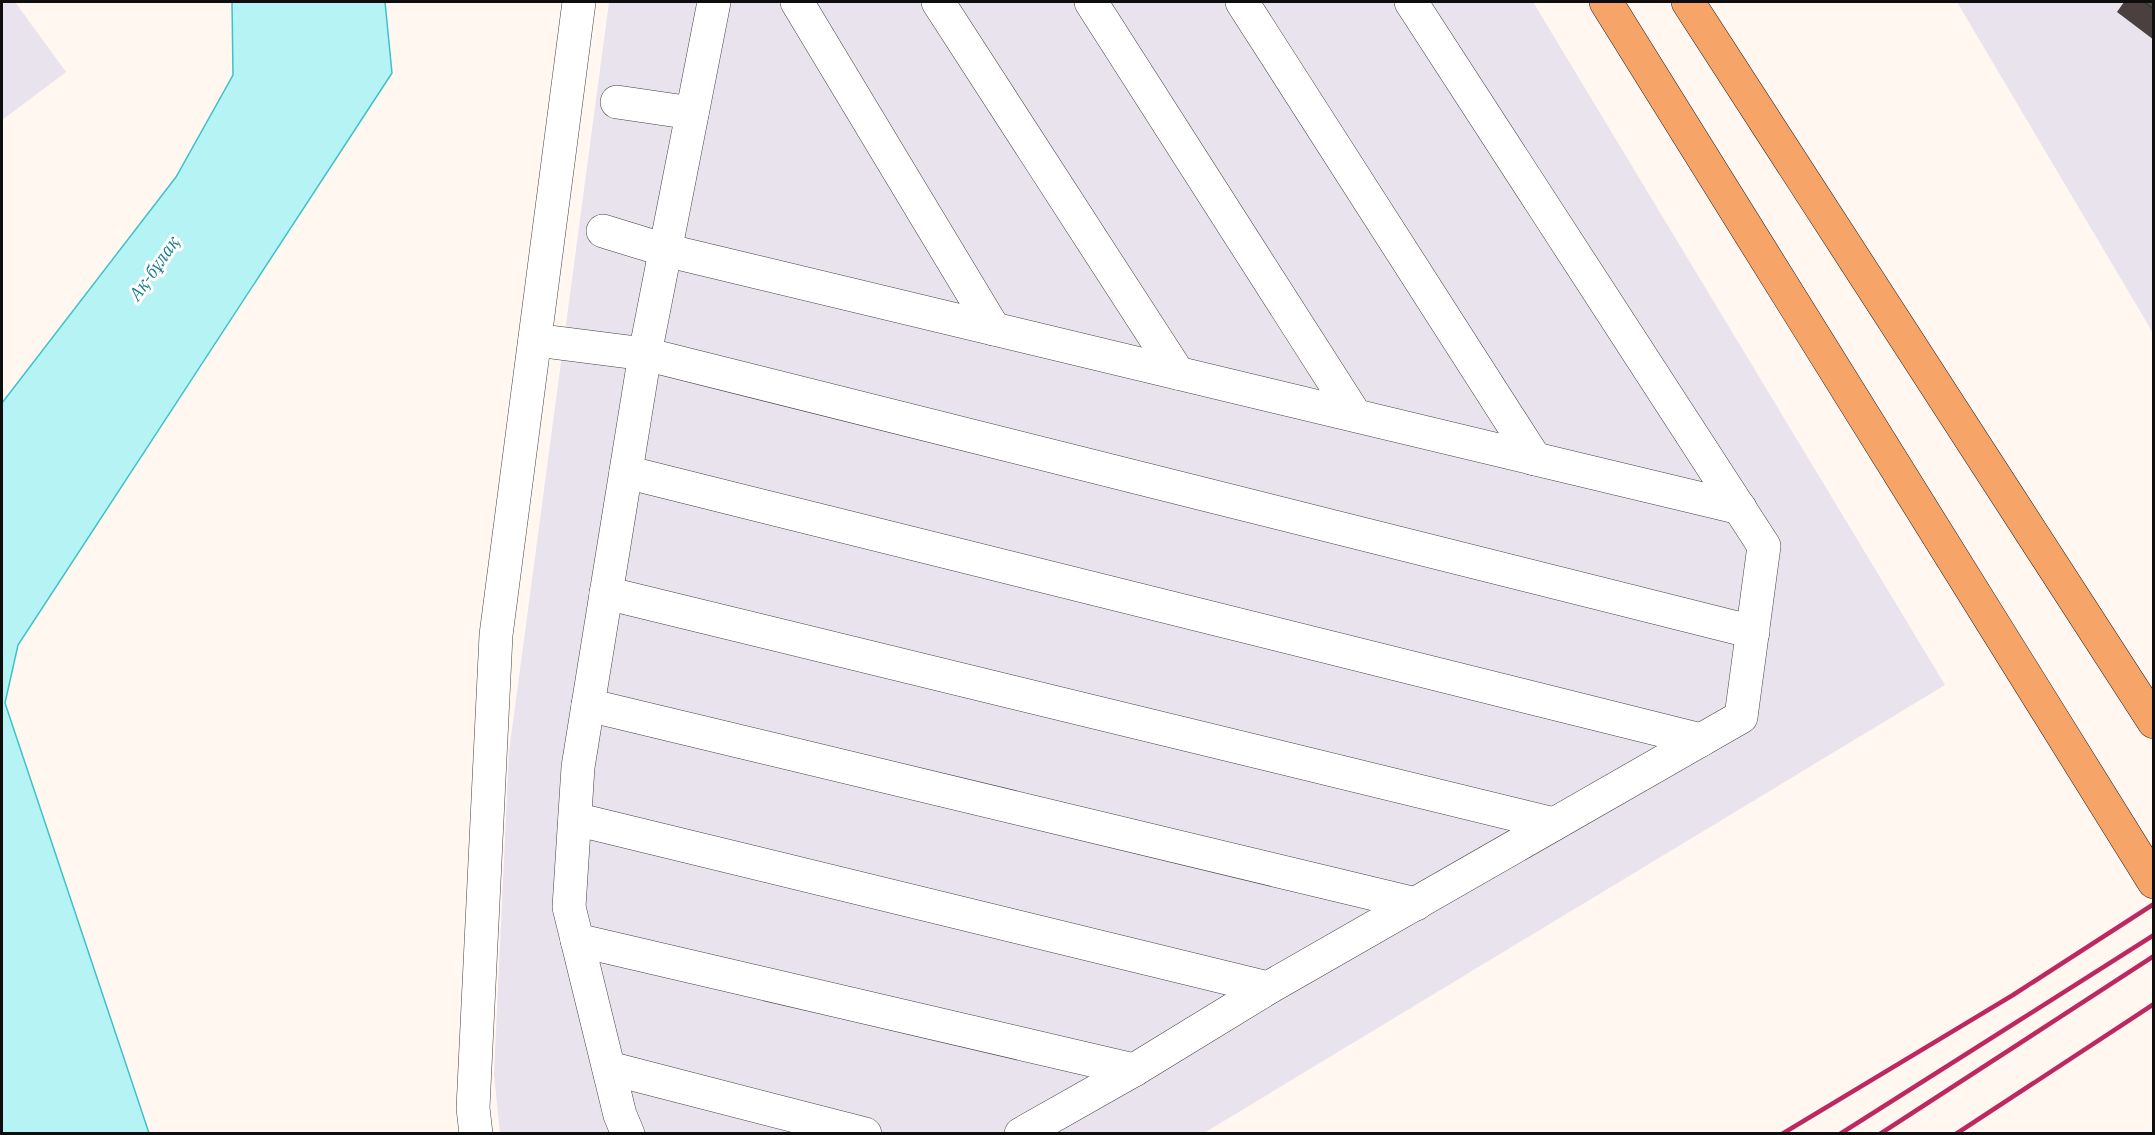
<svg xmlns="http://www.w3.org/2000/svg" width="2155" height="1135" viewBox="0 0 2155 1135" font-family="'IBM Plex Serif',serif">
  <rect width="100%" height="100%" fill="#fff7f0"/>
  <!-- industrial -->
  <g fill="#e8e3ed">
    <path d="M2,2H15L66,72L2,120Z"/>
    <path d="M609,2H1533L1945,685L1204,1133L500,1134L494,1074L509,752Z"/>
    <path d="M1957,2H2153V333Z"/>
  </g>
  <!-- water -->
  <path fill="#b5f3f5" stroke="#3dc2cb" stroke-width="1.5" d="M232,2H385L392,73L18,645L5,703L149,1133H2V403L176,177L233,75Z"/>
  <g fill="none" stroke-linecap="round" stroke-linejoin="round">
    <!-- minor casing -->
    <g stroke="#414141" stroke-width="34">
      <g id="minor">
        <path d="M797,2L994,329"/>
        <path d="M938,2L1178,373"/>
        <path d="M1091,2L1355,415"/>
        <path d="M1242,2L1535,459"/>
        <path d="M617,102L692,113"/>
        <path d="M603,231L665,250L1740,508"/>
        <path d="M535,340L645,354L1753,632"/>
        <path d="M626,472L1701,740"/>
        <path d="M606,593L1554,824"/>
        <path d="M588,705L1416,904"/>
        <path d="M575,819L1268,988"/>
        <path d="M577,940L1134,1070"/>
        <path d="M609,1068L865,1134"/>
        <path d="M476,1134L473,1108L496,635L579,2"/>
        <path d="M628,1134L620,1115L569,907L578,767L645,354L714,2"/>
        <path d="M1021,1134L1134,1070L1268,988L1741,717L1764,546L1411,2"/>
      </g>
    </g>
    <!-- major casing -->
    <g stroke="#1f1f1f" stroke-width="34">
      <g id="major">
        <path d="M1606,2L2154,882"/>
        <path d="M1688,2L2154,722"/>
      </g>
    </g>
    <!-- minor -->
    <use href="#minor" stroke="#fff" stroke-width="33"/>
    <!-- major -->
    <use href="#major" stroke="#f6a468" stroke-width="33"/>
    <!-- rail -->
    <g stroke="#bd2861" stroke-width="4.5">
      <path d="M1782,1134L2013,995L2154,904"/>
      <path d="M1840,1134L2154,935"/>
      <path d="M1880,1134L2154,956"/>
      <path d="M1956,1134L2154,1004"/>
    </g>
  </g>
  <!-- wall -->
  <path fill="#4b4040" d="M2124,2H2154V40L2117,12Z"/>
  <!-- building -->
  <path fill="#574b4b" stroke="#3d3434" stroke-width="1.5" d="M2144,2H2154V9Z"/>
  <g text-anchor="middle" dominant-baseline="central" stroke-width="6" stroke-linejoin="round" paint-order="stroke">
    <!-- water labels -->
    <g font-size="18" font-style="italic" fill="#187e8a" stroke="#fff">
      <text transform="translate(154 268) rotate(-55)">Ақ-бұлақ</text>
    </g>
  </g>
  <!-- border -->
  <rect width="2155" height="1135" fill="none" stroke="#0e0e0e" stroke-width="6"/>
</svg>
